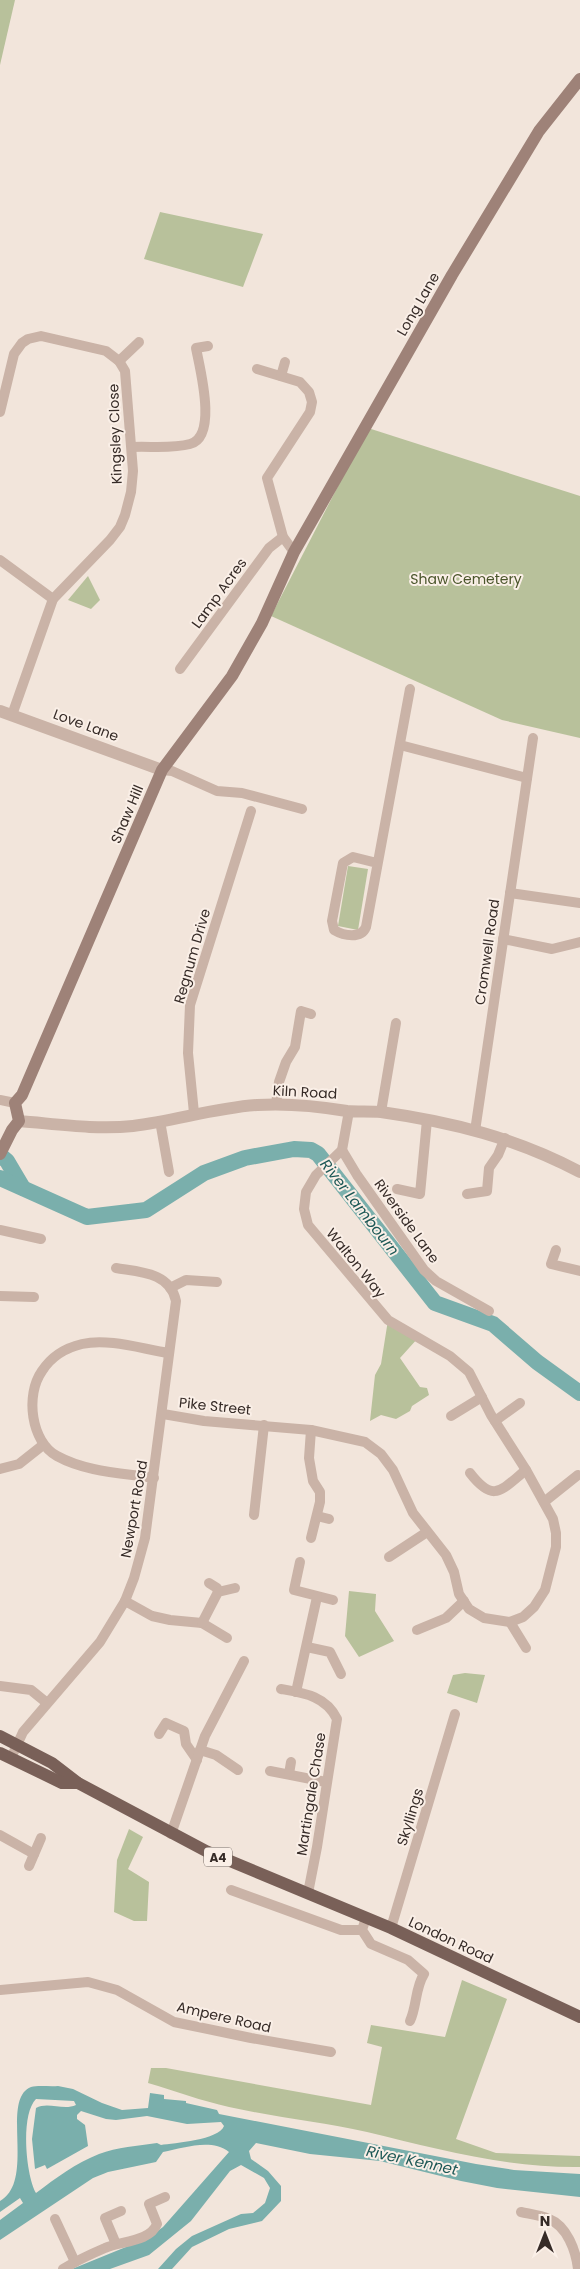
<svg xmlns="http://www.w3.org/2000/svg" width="580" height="2269" viewBox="0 0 580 2269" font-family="Poppins,sans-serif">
  <rect width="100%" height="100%" fill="#f2e5db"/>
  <!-- green -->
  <g fill="#b8c19b">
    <path d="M0,0H15L0,65Z"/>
    <path d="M160,212L263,234L243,287L144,259Z"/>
    <path d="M368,428L580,496V738L502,720L271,616Z"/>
    <path d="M88,576L100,600L91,609L68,600Z"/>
    <path d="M348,866L368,869L358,930L338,926Z"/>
    <path d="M388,1320L418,1338L400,1358L420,1387L427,1388L429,1395L412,1406L410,1411L396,1419L381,1415L370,1421L375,1375L381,1364Z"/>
    <path d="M349,1591L376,1594L375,1611L394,1641L359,1657L345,1636Z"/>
    <path d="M465,1673L485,1675L477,1703L447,1693L453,1675Z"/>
    <path d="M129,1829L143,1837L128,1869L149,1882L147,1921H134L114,1912L117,1860Z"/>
    <path d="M462,1980L507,1999L456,2139L496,2153L580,2156V2167C507,2168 437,2149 367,2132C321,2122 274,2117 229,2107C202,2101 175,2091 148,2083L151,2068H166L371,2105L382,2047L367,2043L371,2025L445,2037Z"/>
  </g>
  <!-- water -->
  <path fill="#7aafac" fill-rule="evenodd" d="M58,2086L73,2089L102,2103L122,2110L148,2108L150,2093L164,2095V2099L186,2101V2103L217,2110L219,2114L476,2164L514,2170L580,2174V2197L497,2188L461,2181L380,2161L310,2154L256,2143L249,2151L251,2159L268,2171L281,2186V2201L262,2221L229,2229L192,2247L172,2269H158L176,2249L192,2236L241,2214L253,2213L265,2203L270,2188L264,2178L241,2165L230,2171L191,2221L149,2255L110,2269H72L148,2238L163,2227L229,2152C211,2138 184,2148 163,2152L156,2162L108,2172L93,2178L0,2240V2220L23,2203L20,2198L0,2212V2201C36,2181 0,2099 31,2087C39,2085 50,2087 58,2086ZM36,2099L74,2101L76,2105C63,2111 48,2101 36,2108L32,2139L35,2169L45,2165L47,2169L88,2146L85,2125L77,2119V2115L81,2111L106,2119L116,2120L147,2116L187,2124L221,2122L224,2126C219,2140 174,2143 161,2145L157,2143C138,2146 117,2147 99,2154C76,2163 56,2178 36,2193C26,2176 20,2115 36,2099Z"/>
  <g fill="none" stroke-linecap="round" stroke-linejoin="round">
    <!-- river -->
    <g stroke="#7aafac" stroke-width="16">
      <path d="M0,1155L7,1161L23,1188"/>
      <path d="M0,1178L87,1217L146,1210L204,1173L245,1158L294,1149L311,1150L318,1154L435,1303L493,1324L537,1362L580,1393"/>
    </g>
    <!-- minor -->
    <g stroke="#cab3a7" stroke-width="10">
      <path d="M119,361L139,342"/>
      <path d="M257,369L300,382L309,392L312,402L310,412L267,478L283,537L294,552"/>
      <path d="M281,376L285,362"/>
      <path d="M0,412L14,354L22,343L28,339L41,336L106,351L119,361L125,371L133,471L131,492L125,515L120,527L110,540L53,599L12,715"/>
      <path d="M132,447C150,446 172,449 190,444C218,437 200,369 196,348L208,346"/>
      <path d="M0,560L53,599"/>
      <path d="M180,669L269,548L283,537"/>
      <path d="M400,745L527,778"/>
      <path d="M162,770L172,771L217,791L242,793L302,809"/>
      <path d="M377,863L353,857L343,863L332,921L334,930C344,936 361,939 366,927L410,689"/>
      <path d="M510,893L580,903"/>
      <path d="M503,939L552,949L580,942"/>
      <path d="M0,1100L15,1103"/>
      <path d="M276,1104L279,1082L286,1062L295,1047L301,1011L311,1014"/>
      <path d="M381,1112L396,1023"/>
      <path d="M194,1113L188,1053L190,1005L251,811"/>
      <path d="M160,1121L169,1172"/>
      <path d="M475,1131L533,738"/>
      <path d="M342,1150L357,1175L424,1270L436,1281L489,1311"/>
      <path d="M397,1189L420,1194L427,1120"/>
      <path d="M467,1194L487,1191L489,1168L498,1155L505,1138"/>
      <path d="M0,1230L41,1239"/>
      <path d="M556,1250L551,1264L580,1271"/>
      <path d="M170,1288L186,1280L217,1282"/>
      <path d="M0,1296L34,1297"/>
      <path d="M163,1414L204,1421L311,1430L365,1442L381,1454L393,1470L413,1513L446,1555L454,1572L459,1594L469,1609L484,1618L510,1622L523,1617L534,1607L545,1590L556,1547V1533L553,1519L526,1470L491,1415L469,1372L450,1356L388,1320L308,1225L304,1209L306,1192L316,1175L342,1150L349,1111"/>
      <path d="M451,1416L482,1397"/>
      <path d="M495,1421L520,1403"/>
      <path d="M311,1430L309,1458L313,1481L320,1492V1502L311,1538"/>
      <path d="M0,1469L19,1464L43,1445"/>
      <path d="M470,1473C494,1504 501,1490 526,1470"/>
      <path d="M154,1478C122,1473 86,1472 57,1456C31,1442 25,1395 42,1371C51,1357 65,1348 82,1344C109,1338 142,1349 169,1353"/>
      <path d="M544,1502L578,1475"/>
      <path d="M254,1515L264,1425"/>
      <path d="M317,1516L329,1519"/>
      <path d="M389,1557L427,1532"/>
      <path d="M300,1562L294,1590L333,1600"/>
      <path d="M209,1583L217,1588L218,1592"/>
      <path d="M125,1601L152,1616L170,1620L202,1623L227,1638"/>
      <path d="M510,1622L526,1648"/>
      <path d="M202,1623L218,1592L235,1588"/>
      <path d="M417,1630L446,1618L464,1601"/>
      <path d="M307,1647L330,1652L341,1674"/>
      <path d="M0,1686L31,1690L47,1703"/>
      <path d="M281,1689C304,1693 326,1696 337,1719L317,1847L308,1893"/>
      <path d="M296,1692L317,1597"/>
      <path d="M159,1734L166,1723L184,1731L186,1744L197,1760"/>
      <path d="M200,1750L216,1755L238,1770"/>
      <path d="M11,1758L23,1732L100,1642L125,1601L134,1578L145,1538L176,1301C170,1272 139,1272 116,1268"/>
      <path d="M270,1771L326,1782"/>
      <path d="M289,1774L291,1762"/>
      <path d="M171,1834L205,1736L244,1661"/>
      <path d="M0,1835L34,1854"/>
      <path d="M29,1866L41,1838"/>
      <path d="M231,1890L341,1930H362"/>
      <path d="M366,1918L362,1930L371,1944L408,1960L424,1974C415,1988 417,2006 410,2021"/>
      <path d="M391,1928L455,1714"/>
      <path d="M0,1990L88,1982L117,1990L174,2022L251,2038L331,2052"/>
      <path d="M521,2212C530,2214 540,2215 549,2219C567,2226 576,2251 578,2269"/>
      <path d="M55,2219L75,2262"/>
      <path d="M116,2244L105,2218L121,2211"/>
      <path d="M63,2269C76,2261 91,2254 105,2248C120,2241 150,2242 157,2224L149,2204L165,2197"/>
    </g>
    <!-- tertiary -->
    <g stroke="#cab3a7" stroke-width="12">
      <path d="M0,711L162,770"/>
      <path d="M19,1121C57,1124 96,1130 133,1126C175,1121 214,1108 257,1105C288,1103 317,1106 347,1111C357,1112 370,1111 381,1112C452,1122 516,1138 580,1172"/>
    </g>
    <!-- secondary -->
    <path stroke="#9e8278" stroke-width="12" d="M0,1154L12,1130L19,1121L15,1103L22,1095L162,770L232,676L262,623L294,552L452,275L539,131L580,79"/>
    <!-- primary -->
    <g stroke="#796058" stroke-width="12">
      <path d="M0,1736L52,1763L78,1783L206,1851L391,1928L580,2017"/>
      <path d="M0,1753L62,1783H78"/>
    </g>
  </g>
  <g text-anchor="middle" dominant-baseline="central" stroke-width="4" stroke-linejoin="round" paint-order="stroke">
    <!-- shield labels -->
    <rect fill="#faefe7" stroke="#716661" stroke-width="1" x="204" y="1847.5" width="28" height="19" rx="4"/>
    <g font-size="12" font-weight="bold" fill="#362b27">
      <text x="218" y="1857">A4</text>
    </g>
    <!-- street labels -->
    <g font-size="14" fill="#362b27" stroke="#faefe7">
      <text transform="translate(418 304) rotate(-60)">Long Lane</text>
      <text transform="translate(115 434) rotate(-92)">Kingsley Close</text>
      <text transform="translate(219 593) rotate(-54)">Lamp Acres</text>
      <text transform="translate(86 725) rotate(20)">Love Lane</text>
      <text transform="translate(127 814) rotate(-67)">Shaw Hill</text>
      <text transform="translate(487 952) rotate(-82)">Cromwell Road</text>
      <text transform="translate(192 956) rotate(-74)">Regnum Drive</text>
      <text transform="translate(305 1092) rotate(3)">Kiln Road</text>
      <text transform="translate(407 1221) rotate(54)">Riverside Lane</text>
      <text transform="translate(356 1263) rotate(51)">Walton Way</text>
      <text transform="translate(215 1406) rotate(6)">Pike Street</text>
      <text transform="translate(134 1509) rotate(-80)">Newport Road</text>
      <text transform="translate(311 1794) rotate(-81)">Martingale Chase</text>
      <text transform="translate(410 1817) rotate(-73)">Skyllings</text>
      <text transform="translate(451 1940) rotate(25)">London Road</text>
      <text transform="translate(224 2017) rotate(13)">Ampere Road</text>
    </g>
    <!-- park labels -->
    <g font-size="14" fill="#4a552b" stroke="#faefe7">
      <text x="466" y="579">Shaw Cemetery</text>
    </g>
    <!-- water labels -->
    <g font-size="15" font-style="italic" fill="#1d5856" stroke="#faefe7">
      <text transform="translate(360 1207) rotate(52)">River Lambourn</text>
      <text transform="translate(412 2160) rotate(12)">River Kennet</text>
    </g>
  </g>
  <!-- north arrow -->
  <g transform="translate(545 2234)" stroke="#faefe7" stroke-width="4" paint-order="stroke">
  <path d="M0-4L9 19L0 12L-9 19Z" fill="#362b27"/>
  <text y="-8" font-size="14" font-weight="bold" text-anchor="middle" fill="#362b27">N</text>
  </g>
</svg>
